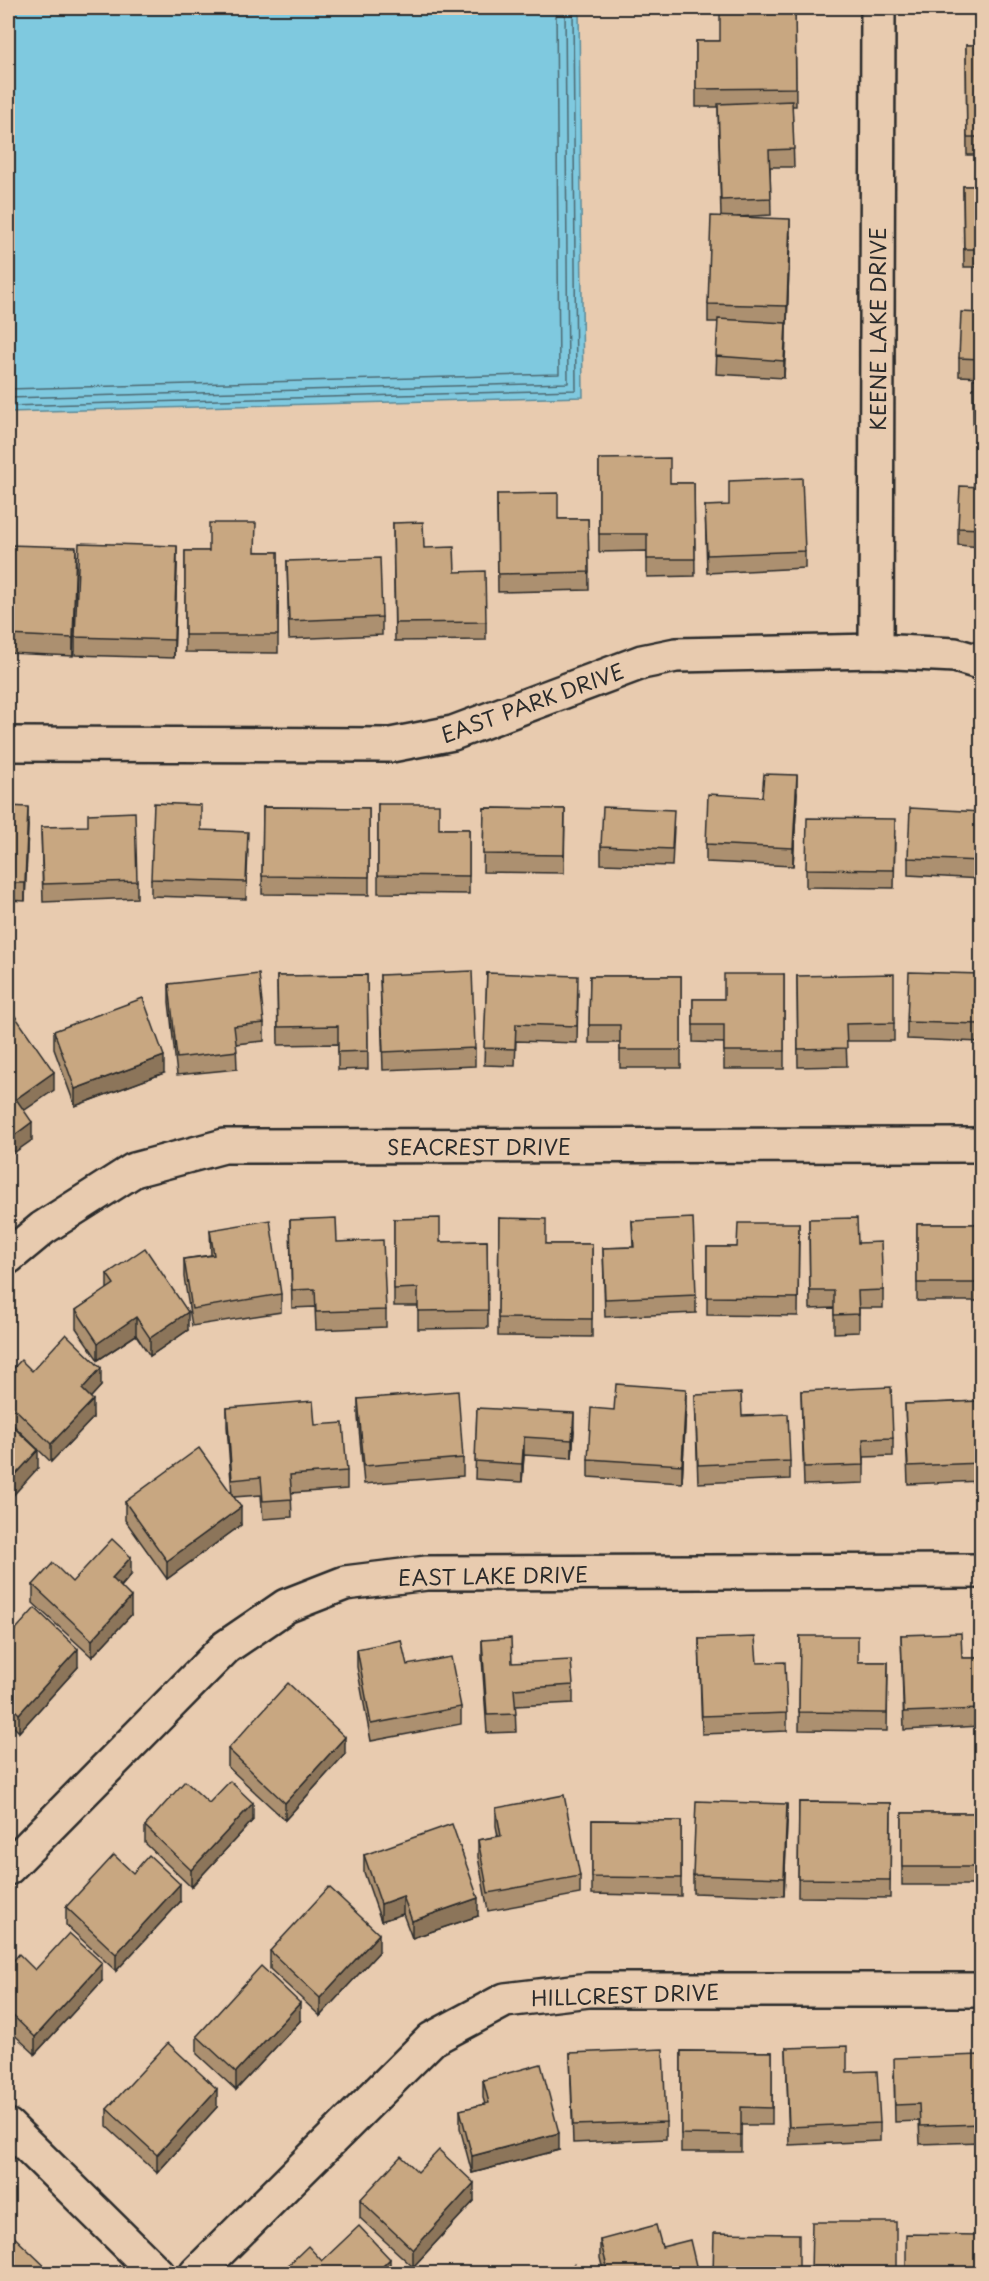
<svg xmlns="http://www.w3.org/2000/svg" width="989" height="2281" viewBox="0 0 989 2281" font-family="'Playpen Sans',sans-serif">
  <rect width="100%" height="100%" fill="#e8cbaf"/>
  <filter id="ink" filterUnits="userSpaceOnUse"><feTurbulence type="fractalNoise" baseFrequency=".0167" numOctaves="2"/><feDisplacementMap in="SourceGraphic" scale="12" xChannelSelector="R" yChannelSelector="G"/><feConvolveMatrix kernelMatrix="1 2 1 2 8 2 1 2 1" color-interpolation-filters="sRGB"/></filter>
  <g filter="url(#ink)">
    <!-- water -->
    <path fill="#7fc9df" stroke="#5d8a97" stroke-width="1.5" d="M8,8H579L583,397L8,412Z"/>
    <g fill="none" stroke-linecap="round" stroke-linejoin="round">
      <!-- shore -->
      <g stroke="#4d6a73" stroke-width="1.5">
        <path d="M8,389L559,374L556,8"/>
        <path d="M8,398L568,383L565,8"/>
        <path d="M8,406L576,390L573,8"/>
      </g>
      <!-- minor casing -->
      <g stroke="#2b2b2b" stroke-width="38">
        <g id="minor">
          <path d="M876,651L878,8"/>
          <path d="M8,744L391,745L453,733L642,662L676,655L876,651L955,655L982,663"/>
          <path d="M8,1257L43,1228L134,1170L224,1146L982,1145"/>
          <path d="M8,1868L226,1647L286,1606L345,1583L427,1573L982,1571"/>
          <path d="M8,2126L158,2274"/>
          <path d="M196,2274L432,2039L505,2000L589,1990H982"/>
        </g>
      </g>
      <!-- minor -->
      <use href="#minor" stroke="#e8cbaf" stroke-width="33"/>
    </g>
    <!-- wall -->
    <g fill="#ac906f" stroke="#2b2b2b" stroke-width="1.5">
      <path d="M795,8L796,106H792L794,167H770L771,215L737,217L790,236L787,324H786L784,378L716,374L718,322H708V304L721,216L718,107H696V41H720Z"/>
      <path d="M966,45H981V155H967Z"/>
      <path d="M963,186H981V267H964Z"/>
      <path d="M981,313V377L959,376V358Z"/>
      <path d="M973,379H981V547L958,545V528L974,487Z"/>
      <path d="M599,459L670,483H694L695,576L647,577V551L599,552Z"/>
      <path d="M497,494L558,519H588L589,590L498,592Z"/>
      <path d="M705,506L805,551V568L707,573Z"/>
      <path d="M393,523L455,572L486,622V640L395,641Z"/>
      <path d="M8,545L76,565L73,656L8,653Z"/>
      <path d="M185,551L278,552V653L185,652Z"/>
      <path d="M287,561L382,617V635L289,639Z"/>
      <path d="M177,564L174,658L75,655V637Z"/>
      <path d="M797,793L793,866L706,862V844L762,797Z"/>
      <path d="M378,804L439,829H469V894L378,893Z"/>
      <path d="M8,806L28,825L25,901L8,900Z"/>
      <path d="M263,807L369,808V895L262,894Z"/>
      <path d="M484,808L565,809L564,873L483,872Z"/>
      <path d="M981,812V879L908,875V858Z"/>
      <path d="M41,827L137,881V898L43,902Z"/>
      <path d="M674,827L672,866L601,864V846Z"/>
      <path d="M201,830L248,849L246,899L151,896V879Z"/>
      <path d="M895,837L894,888L806,887V869Z"/>
      <path d="M487,973L578,993L577,1043L516,1041L515,1066L484,1065Z"/>
      <path d="M784,974V1069H724V1043L693,1042V999H724Z"/>
      <path d="M981,974V1042L907,1039V1022Z"/>
      <path d="M367,975L368,1069L338,1070V1044L278,1045L277,976Z"/>
      <path d="M380,975L475,1048V1066L383,1070Z"/>
      <path d="M590,976H681V1068H620V1043H589Z"/>
      <path d="M797,976L894,1023V1041H846L847,1066L798,1067Z"/>
      <path d="M169,984L264,1023V1041L236,1044L237,1069L177,1075L169,1002Z"/>
      <path d="M54,1031L164,1073L75,1106L54,1049Z"/>
      <path d="M499,1218L546,1244H592V1337L498,1336Z"/>
      <path d="M394,1219L440,1242L487,1241L488,1328L418,1329V1306H394Z"/>
      <path d="M809,1219L858,1243L883,1290V1308H859V1332L834,1333V1308L810,1309Z"/>
      <path d="M290,1220L337,1242L386,1310V1327L316,1330L315,1307L292,1308Z"/>
      <path d="M632,1221L696,1295V1313L605,1317L603,1248L633,1247Z"/>
      <path d="M799,1223L798,1316L707,1315V1247H737Z"/>
      <rect x="917" y="1224" width="64" height="77"/>
      <path d="M210,1230L281,1294V1312L192,1326L184,1277V1259L211,1255Z"/>
      <path d="M107,1274L188,1330L150,1356L136,1335L98,1360L76,1328V1310L107,1290Z"/>
      <path d="M32,1371L101,1386L90,1398L93,1418L51,1462L8,1420V1374Z"/>
      <path d="M801,1391L893,1438V1456L864,1457V1483L804,1485Z"/>
      <path d="M695,1395L742,1416L790,1461V1479L698,1483Z"/>
      <path d="M358,1399L463,1458V1476L364,1484L358,1417Z"/>
      <path d="M981,1401V1481L908,1484L905,1404Z"/>
      <path d="M686,1406L682,1483L588,1477V1459Z"/>
      <path d="M227,1408L315,1425L347,1471V1489L291,1493L292,1517L263,1519L261,1495L234,1497L241,1525L167,1579L125,1520V1502L232,1495L227,1426Z"/>
      <path d="M477,1408L574,1431L572,1458L524,1455L522,1482L475,1479Z"/>
      <path d="M131,1575L121,1587L131,1615L92,1657L33,1603V1585L72,1582Z"/>
      <path d="M901,1635L962,1658H981V1726L904,1730Z"/>
      <path d="M800,1636L858,1662H888L887,1731L799,1730Z"/>
      <path d="M8,1638L78,1667L19,1732L8,1721Z"/>
      <path d="M699,1639L787,1713V1731L702,1734Z"/>
      <path d="M482,1640L512,1663L573,1685V1703L515,1706L516,1732L487,1733L482,1658Z"/>
      <path d="M357,1649L407,1665L461,1707V1724L371,1741L357,1667Z"/>
      <path d="M228,1749L345,1754L285,1820L228,1767Z"/>
      <path d="M799,1802L891,1803L890,1898L798,1897Z"/>
      <path d="M209,1803L253,1820L191,1887L145,1843V1826Z"/>
      <path d="M496,1808L580,1876V1894L488,1911L478,1857V1840L498,1836L496,1826Z"/>
      <rect x="902" y="1813" width="79" height="72"/>
      <path d="M592,1820L681,1821V1896L592,1894Z"/>
      <path d="M787,1822L784,1896L693,1893V1875Z"/>
      <path d="M364,1855L478,1916L412,1938L403,1914L381,1921L364,1872Z"/>
      <path d="M180,1902L116,1971L66,1925V1907Z"/>
      <path d="M270,1951L379,1952L320,2016L270,1969Z"/>
      <path d="M8,1967L102,1981L35,2054L8,2029Z"/>
      <path d="M300,2021L236,2090L197,2054V2036Z"/>
      <path d="M786,2048L880,2123V2141L789,2145Z"/>
      <path d="M681,2051L772,2052V2125H741V2152H681Z"/>
      <path d="M570,2053L666,2122V2139L573,2143Z"/>
      <path d="M981,2055V2142L920,2144L919,2121L895,2122L894,2075Z"/>
      <path d="M483,2080L559,2150L472,2173L460,2128V2110L485,2104L483,2098Z"/>
      <path d="M217,2107L157,2173L107,2127V2109Z"/>
      <path d="M418,2172L474,2201L413,2267L360,2218V2200Z"/>
      <path d="M600,2240L662,2247L698,2274H604L600,2258Z"/>
    </g>
    <!-- shaded-wall -->
    <g fill="#8c755a" stroke="#2b2b2b" stroke-width="1.5">
      <path d="M790,219V236L787,324V306Z"/>
      <path d="M786,323V341L784,378V361Z"/>
      <path d="M177,546V564L174,658V640Z"/>
      <path d="M76,547V565L73,656V638Z"/>
      <path d="M797,775V793L793,866V848Z"/>
      <path d="M28,807V825L25,901V883Z"/>
      <path d="M164,1056V1073L75,1106V1089Z"/>
      <path d="M54,1072V1090L16,1116V1099Z"/>
      <path d="M32,1122V1140L8,1157V1140Z"/>
      <path d="M188,1312V1330L150,1356V1338Z"/>
      <path d="M136,1317V1335L98,1360V1343Z"/>
      <path d="M101,1368V1386L82,1407V1389Z"/>
      <path d="M686,1389V1406L682,1483V1465Z"/>
      <path d="M93,1400V1418L51,1462V1444Z"/>
      <path d="M574,1413V1431L572,1458V1440Z"/>
      <path d="M524,1437V1455L522,1482V1464Z"/>
      <path d="M38,1450V1468L8,1501V1483Z"/>
      <path d="M241,1507V1525L167,1579V1561Z"/>
      <path d="M131,1557V1575L112,1596V1578Z"/>
      <path d="M131,1597V1615L92,1657V1640Z"/>
      <path d="M78,1649V1667L19,1732V1714Z"/>
      <path d="M345,1737V1754L285,1820V1803Z"/>
      <path d="M253,1803V1820L191,1887V1870Z"/>
      <path d="M787,1804V1822L784,1896V1878Z"/>
      <path d="M180,1884V1902L116,1971V1954Z"/>
      <path d="M403,1896V1914L381,1921V1904Z"/>
      <path d="M478,1898V1916L412,1938V1921Z"/>
      <path d="M379,1934V1952L320,2016V1998Z"/>
      <path d="M102,1963V1981L35,2054V2037Z"/>
      <path d="M300,2003V2021L236,2090V2072Z"/>
      <path d="M217,2089V2107L157,2173V2155Z"/>
      <path d="M559,2133V2150L472,2173V2156Z"/>
      <path d="M474,2183V2201L413,2267V2250Z"/>
      <path d="M390,2259V2274H375Z"/>
    </g>
    <!-- building -->
    <g fill="#c8a781" stroke="#2b2b2b" stroke-width="1.5">
      <path d="M720,8H795L796,88L696,89V41H720Z"/>
      <path d="M966,45H981V137H967Z"/>
      <path d="M792,101L794,149L769,150L771,198L721,200L718,104Z"/>
      <path d="M963,186H981V249H964Z"/>
      <path d="M711,216L790,219L787,306L708,304Z"/>
      <path d="M961,312L981,313V359L959,358Z"/>
      <path d="M718,319L786,323L784,361L716,356Z"/>
      <path d="M973,379H981V470H974Z"/>
      <path d="M670,458V483H694L695,559H647V534H599V459Z"/>
      <path d="M802,478L805,551L707,555L705,506L729,505V481Z"/>
      <path d="M960,486L981,487V529L958,528Z"/>
      <path d="M558,493V519H588L589,572L498,574L497,494Z"/>
      <path d="M423,522L424,548L454,547L455,572L485,571L486,622L395,623L393,523Z"/>
      <path d="M209,523H256L255,552H278V635H185V551H209Z"/>
      <path d="M79,543L177,546L174,640L75,637Z"/>
      <path d="M8,545L76,547L73,638L8,635Z"/>
      <path d="M380,558L382,617L289,621L287,561Z"/>
      <path d="M764,774L797,775L793,848L706,844L708,794L762,797Z"/>
      <path d="M154,803L201,805V830L248,832L246,882L151,879Z"/>
      <path d="M378,804H439V829H469V876L378,875Z"/>
      <path d="M8,806L28,807L25,883H8Z"/>
      <path d="M263,807L369,808V877L262,876Z"/>
      <path d="M603,807L674,810L672,849L601,846Z"/>
      <path d="M484,808L565,809L564,855L483,854Z"/>
      <path d="M910,808L981,812V861L908,858Z"/>
      <path d="M135,812L137,881L43,884L41,827L88,826V814Z"/>
      <path d="M807,818L895,819L894,870L806,869Z"/>
      <path d="M472,971L475,1048L383,1052L380,975Z"/>
      <path d="M909,972L981,974V1024L907,1022Z"/>
      <path d="M487,973L578,976L577,1026L516,1024L515,1049L484,1048Z"/>
      <path d="M259,974L264,1023L234,1026L237,1051L177,1058L169,984Z"/>
      <path d="M724,974H784V1051H724V1025H693V999H724Z"/>
      <path d="M894,974V1023L846,1024L847,1048L798,1049L797,976Z"/>
      <path d="M367,975L368,1051L338,1052V1026L278,1027L277,976Z"/>
      <path d="M590,976H681V1050H620V1025H589Z"/>
      <path d="M143,998L164,1056L75,1089L54,1031Z"/>
      <path d="M8,1006L54,1072L16,1099L32,1122L8,1140Z"/>
      <path d="M336,1218L337,1242L383,1240L386,1310L316,1312L315,1289L292,1290L290,1220Z"/>
      <path d="M440,1218V1242L487,1241L488,1310L418,1311V1288L394,1289V1219Z"/>
      <path d="M499,1218L546,1219V1244H592V1319L498,1318Z"/>
      <path d="M693,1218L696,1295L605,1299L603,1248L634,1247L632,1221Z"/>
      <path d="M857,1218L858,1243L881,1242L883,1290L858,1291L859,1314L834,1315V1291H810L809,1219Z"/>
      <path d="M270,1220L281,1294L192,1309L184,1259L214,1255L210,1230Z"/>
      <path d="M738,1223H799L798,1298L707,1297V1247H737Z"/>
      <rect x="917" y="1224" width="64" height="59"/>
      <path d="M145,1248L188,1312L150,1338L136,1317L98,1343L76,1310L114,1284L107,1274Z"/>
      <path d="M66,1334L101,1368L82,1389L93,1400L51,1444L8,1402V1374L21,1360L32,1371Z"/>
      <path d="M616,1384L686,1389L682,1465L588,1459L591,1408L614,1410Z"/>
      <path d="M891,1387L893,1438L863,1439L864,1465L804,1467L801,1391Z"/>
      <path d="M458,1391L463,1458L364,1466L358,1399Z"/>
      <path d="M741,1393L742,1416L788,1414L790,1461L698,1465L695,1395Z"/>
      <path d="M313,1401L315,1425L343,1423L347,1471L290,1475L292,1499L263,1501L261,1477L232,1480L227,1408Z"/>
      <path d="M981,1401V1463L908,1466L905,1404Z"/>
      <path d="M477,1408L574,1413L572,1440L524,1437L522,1464L475,1461Z"/>
      <path d="M8,1422L38,1450L8,1483Z"/>
      <path d="M199,1448L241,1507L167,1561L125,1502Z"/>
      <path d="M112,1539L131,1557L112,1578L131,1597L92,1640L33,1585L53,1563L72,1582Z"/>
      <path d="M35,1608L78,1649L19,1714L8,1703V1638Z"/>
      <path d="M961,1633L962,1658H981V1709L904,1712L901,1635Z"/>
      <path d="M800,1636H858V1662H888L887,1713L799,1712Z"/>
      <path d="M755,1637L757,1663L785,1662L787,1713L702,1716L699,1639Z"/>
      <path d="M511,1638L512,1663L571,1660L573,1685L514,1689L516,1714L487,1715L482,1640Z"/>
      <path d="M401,1640L407,1665L451,1657L461,1707L371,1724L357,1649Z"/>
      <path d="M288,1683L345,1737L285,1803L228,1749Z"/>
      <path d="M185,1781L209,1803L230,1781L253,1803L191,1870L145,1826Z"/>
      <path d="M564,1795L580,1876L488,1893L478,1840L501,1836L496,1808Z"/>
      <path d="M696,1801L787,1804L784,1878L693,1875Z"/>
      <path d="M799,1802L891,1803L890,1880L798,1879Z"/>
      <rect x="902" y="1813" width="79" height="54"/>
      <path d="M592,1820L681,1821V1878L592,1877Z"/>
      <path d="M452,1824L478,1898L412,1921L403,1896L381,1904L364,1855Z"/>
      <path d="M114,1855L133,1873L149,1855L180,1884L116,1954L66,1907Z"/>
      <path d="M329,1887L379,1934L320,1998L270,1951Z"/>
      <path d="M69,1933L102,1963L35,2037L8,2011V1967L19,1954L35,1970Z"/>
      <path d="M261,1966L300,2003L236,2072L197,2036Z"/>
      <path d="M168,2043L217,2089L157,2155L107,2109Z"/>
      <path d="M847,2046V2072L877,2071L880,2123L789,2127L786,2048Z"/>
      <path d="M663,2049L666,2122L573,2125L570,2053Z"/>
      <path d="M681,2051L772,2052V2108L741,2107V2135L681,2134Z"/>
      <path d="M981,2055V2124L920,2126L919,2104L895,2105L894,2058Z"/>
      <path d="M541,2064L559,2133L472,2156L460,2110L489,2103L483,2080Z"/>
      <path d="M439,2150L474,2183L413,2250L360,2200L401,2156L418,2172Z"/>
      <path d="M812,2222H896V2274H811Z"/>
      <path d="M656,2225L662,2247L690,2240L698,2274H609L600,2240Z"/>
      <path d="M359,2226L390,2259L375,2274H279L308,2246L322,2261Z"/>
      <path d="M8,2231L53,2274H8Z"/>
      <path d="M714,2233L799,2234V2274H713Z"/>
      <path d="M906,2234L981,2235V2274H906Z"/>
      <path d="M574,2264L580,2274H561Z"/>
    </g>
  </g>
  <g text-anchor="middle" dominant-baseline="central" stroke-width="4.5" stroke-linejoin="round" paint-order="stroke">
    <!-- street labels -->
    <g font-size="21" fill="#2b2b2b" stroke="#e8cbaf">
      <text transform="translate(877 329) rotate(-90)">KEENE LAKE DRIVE</text>
      <text transform="translate(532 702) rotate(-20)">EAST PARK DRIVE</text>
      <text x="479" y="1146">SEACREST DRIVE</text>
      <text transform="translate(493 1575) rotate(-1)">EAST LAKE DRIVE</text>
      <text transform="translate(625 1994) rotate(-2)">HILLCREST DRIVE</text>
    </g>
  </g>
  <!-- margin -->
  <rect width="989" height="2281" fill="none" stroke="#e8cbaf" stroke-width="30"/>
  <rect x="15" y="15" width="959" height="2251" fill="none" stroke="#2b2b2b" stroke-width="2" filter="url(#ink)"/>
</svg>
